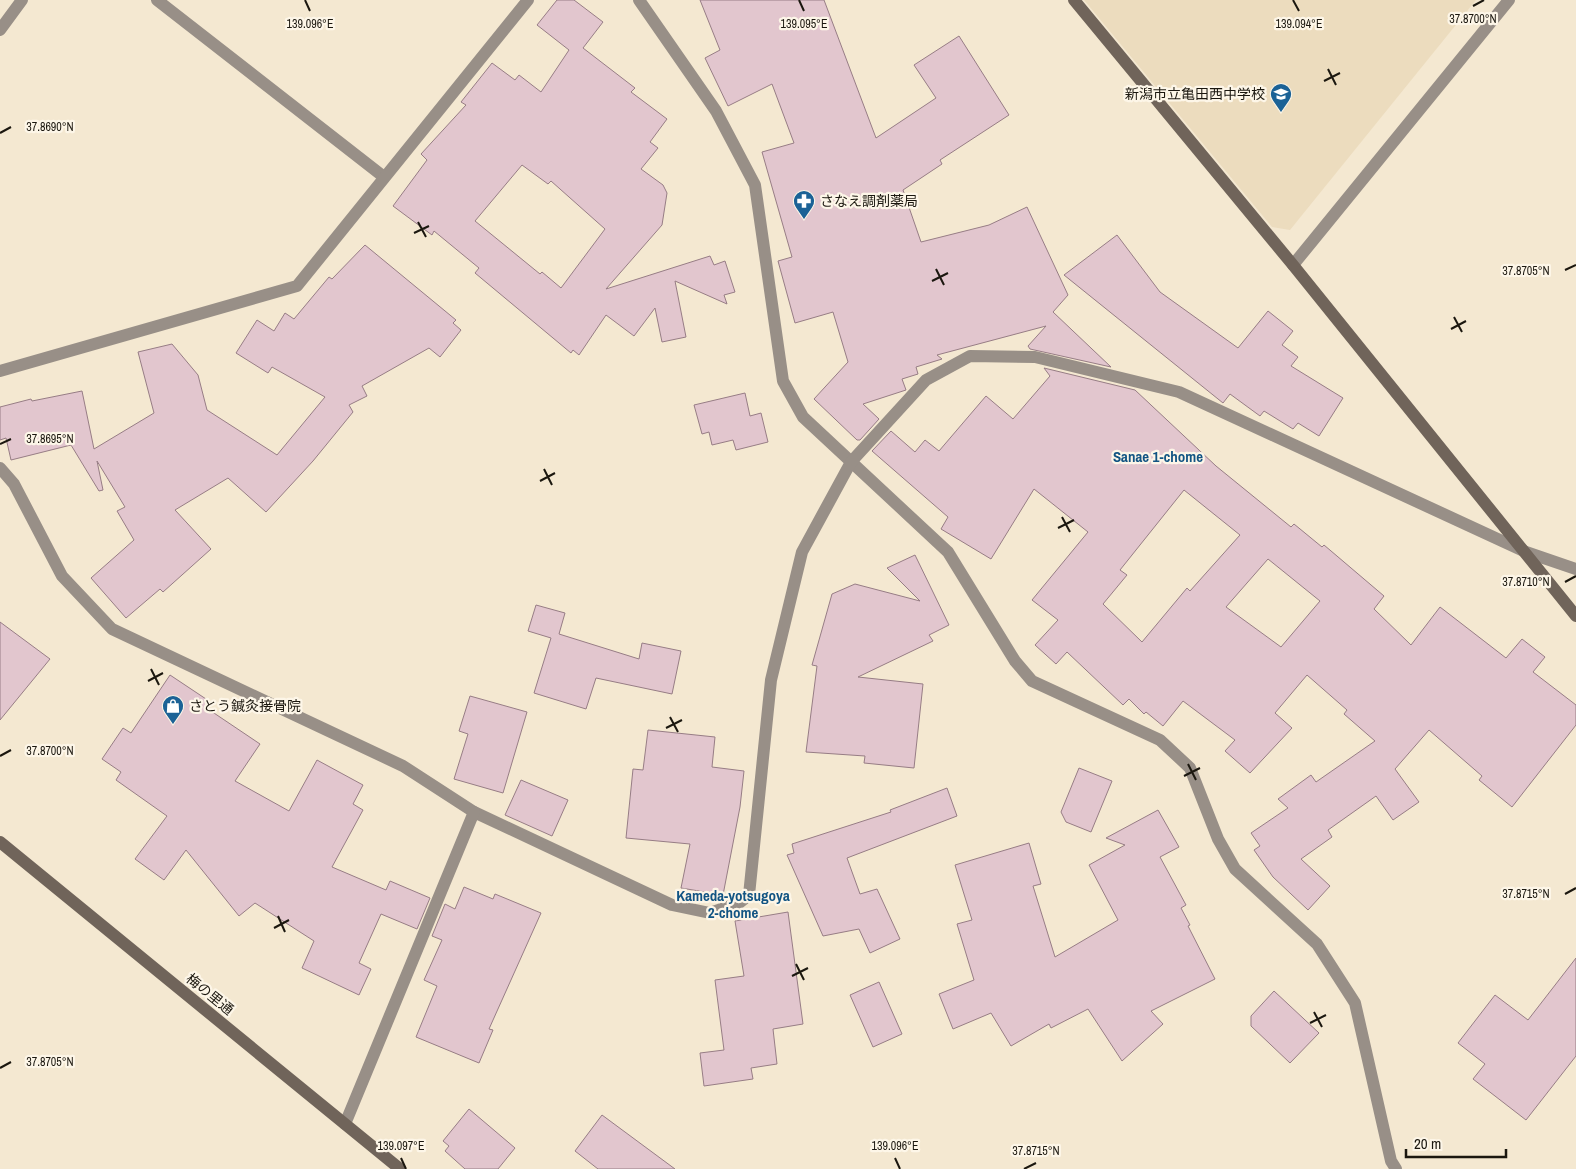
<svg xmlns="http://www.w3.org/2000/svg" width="1576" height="1169" viewBox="0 0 1576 1169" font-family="'Archivo Narrow','Noto Sans JP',sans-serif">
  <rect width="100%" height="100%" fill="#f4e8d1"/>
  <!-- built -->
  <path fill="#ecdcbe" d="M1084,0H1476L1290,230L1272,227Z"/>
  <!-- building -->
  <g fill="#e2c6ce" stroke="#977d85" fill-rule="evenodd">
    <path d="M557,0H574L603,22L583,48L635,88L631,92L667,119L650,142L658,148L641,169L663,185L667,193L662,225L606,289L710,256L714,265L725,261L735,292L724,295L727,304L675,281L686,337L662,342L655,308L634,336L606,315L579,355L573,350L571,353L475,273L479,268L434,231L432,235L393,206L427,160L421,154L466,105L461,102L492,63L515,80L519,75L541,92L569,50L537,25ZM522,165L548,184L551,181L605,229L561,288L542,272L540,274L475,221Z"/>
    <path d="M700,0H824L876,138L936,98L914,65L959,36L1009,115L940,160L942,164L903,190L921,242L989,225L1027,207L1068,295L1053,312L1111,367L1030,349L1028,346L1046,326L937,355L942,359L916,367L918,374L902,379L906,390L863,404L879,419L860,440H857L814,399L848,362L833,312L795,323L778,261L792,257L762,152L794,143L772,84L728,106L705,58L720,50Z"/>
    <path d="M1117,235L1160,292L1238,348L1268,311L1293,331L1282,345L1298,357L1291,366L1343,398L1319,436L1298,423L1293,429L1264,411L1260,416L1230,394L1223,403L1064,275Z"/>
    <path d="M365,245L456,320L453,323L461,330L440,357L429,348L362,386L367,396L349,405L353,412L313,461L266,512L228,478L175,510L211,549L163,592L160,589L126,618L91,578L134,540L117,511L125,507L97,461L103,490L99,491L71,445L11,460L6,438L0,440V407L31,399L32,401L82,391L94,449L154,413L138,352L172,344L198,375L207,410L277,455L325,397L272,367L268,373L236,353L257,320L274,331L285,313L294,319L329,277L332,279Z"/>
    <path d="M1044,368L1135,390L1216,466L1291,527L1294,524L1322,547L1324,545L1384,596L1374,609L1411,645L1440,607L1506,658L1522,639L1545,657L1533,672L1576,705V725L1512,807L1479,780L1482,776L1429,730L1395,769L1419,802L1393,820L1376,796L1328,830L1332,837L1301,859L1330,886L1308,910L1273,877L1254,850L1260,846L1251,833L1288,808L1278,799L1311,775L1316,782L1375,741L1344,714L1347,710L1307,675L1275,713L1292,728L1250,773L1225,751L1235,740L1183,701L1163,726L1146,712L1144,714L1129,699L1123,705L1067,652L1056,664L1035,645L1058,620L1032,600L1088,532L1034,489L991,559L941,529L948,517L872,451L891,431L915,452L925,440L939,451L986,396L1013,419L1050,376ZM1184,490L1240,535L1190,591L1187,588L1142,642L1103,604L1127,575L1120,570ZM1268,559L1320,601L1281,647L1226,607Z"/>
    <path d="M745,393L750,416L761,413L768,442L736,450L733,440L712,445L709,432L702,434L694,405Z"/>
    <path d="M915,555L949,625L929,635L933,641L858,677L923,684L914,768L864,763L865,756L806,752L817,666L812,665L832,594L855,584L920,601L887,568Z"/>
    <path d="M536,605L565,613L559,634L639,659L642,643L681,651L672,694L596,678L586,709L534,693L551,638L528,631Z"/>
    <path d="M0,622L50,659L0,720Z"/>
    <path d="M170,675L212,703L208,709L260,744L235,781L289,811L317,760L363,785L353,804L363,810L332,867L386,890L390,881L430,898L417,929L381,914L359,963L371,969L359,995L302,968L314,941L255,903L239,916L186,850L164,880L135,859L167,816L116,780L121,772L102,759L123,728L131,733Z"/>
    <path d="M470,696L527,712L503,793L454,779L468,734L459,731Z"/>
    <path d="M648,730L715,737L712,767L744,771L740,807L723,895L681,888L690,844L626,838L633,769L643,770Z"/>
    <path d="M1079,768L1112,781L1091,832L1066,822L1061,812Z"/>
    <path d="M521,780L568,800L552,836L505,815Z"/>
    <path d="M947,788L957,816L847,858L860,894L877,889L900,939L870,953L859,929L823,936L787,855L794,853L792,844L891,812L890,810Z"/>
    <path d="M1158,810L1179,847L1160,857L1186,905L1181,908L1190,925L1188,926L1215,979L1151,1011L1163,1024L1122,1061L1088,1009L1051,1028L1049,1024L1011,1046L991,1013L953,1029L939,994L974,980L957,924L972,920L955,865L1029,843L1041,884L1033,886L1055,957L1118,920L1089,865L1125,845L1106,838Z"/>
    <path d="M464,887L493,899L495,894L541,913L489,1029L493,1030L479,1063L416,1037L437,986L424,980L442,940L432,936L445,904L455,909Z"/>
    <path d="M788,912L803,1024L773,1029L777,1064L751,1068L753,1079L704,1086L700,1053L724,1050L715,980L744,976L735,921Z"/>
    <path d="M1576,958V1056L1526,1120L1473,1079L1485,1064L1458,1043L1495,995L1528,1020Z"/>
    <path d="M879,982L902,1034L873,1047L850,995Z"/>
    <path d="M1274,991L1319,1033L1290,1063L1251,1026V1016Z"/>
    <path d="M469,1109L515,1148L498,1169H465L445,1151L449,1146L443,1141Z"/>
    <path d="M602,1115L675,1169H598L575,1151Z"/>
  </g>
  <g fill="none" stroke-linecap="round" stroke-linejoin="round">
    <!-- street -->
    <g stroke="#988f87" stroke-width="12">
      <path d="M157,0L384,177"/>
      <path d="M639,0L716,111L755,185L783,381L803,417L948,552L1015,661L1032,681L1160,740L1190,768L1218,839L1235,869L1317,944L1355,1003L1391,1161L1396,1169"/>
      <path d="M0,30L22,0"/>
      <path d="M1293,265L1509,0"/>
      <path d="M0,371L297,286L528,0"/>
      <path d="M0,468L14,484L62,576L112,629L403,766L474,812L672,905L710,913L739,903L749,895L771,680L802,552L851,462L926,380L970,356L1035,357L1179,392L1526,552L1576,569"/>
      <path d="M345,1124L474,812"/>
    </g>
    <!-- secondary -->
    <g stroke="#70645a" stroke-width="12">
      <path d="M1074,0L1293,265L1576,616"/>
      <path d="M0,842L400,1169"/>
    </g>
  </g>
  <!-- ticks -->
  <path fill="none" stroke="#1b170f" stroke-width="2" d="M305,0L310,11M799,0L804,11M1293,0L1299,11M1473,6L1484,0M1328,69L1336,85M1324,81L1340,73M0,133L11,127M418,222L426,237M414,233L429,226M936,269L944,285M1565,270L1576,265M932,281L948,273M1454,317L1462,332M1451,329L1466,321M0,444L11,439M544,469L552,485M540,481L555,473M1062,517L1070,532M1058,528L1074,520M1565,582L1576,576M151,669L159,685M148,681L163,673M670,717L678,732M666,728L682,720M0,756L11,750M1188,764L1196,780M1184,776L1200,768M1565,894L1576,888M278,916L285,932M274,928L289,920M796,964L804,980M792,976L808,968M1314,1012L1322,1027M1310,1023L1326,1015M0,1068L11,1062M401,1158L406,1169M895,1158L900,1169M1024,1169L1036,1163"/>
  <!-- icons -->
  <defs>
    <g id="school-pin" transform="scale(1.125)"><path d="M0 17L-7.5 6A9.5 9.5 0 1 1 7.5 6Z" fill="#1b6296" stroke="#fdf6e8"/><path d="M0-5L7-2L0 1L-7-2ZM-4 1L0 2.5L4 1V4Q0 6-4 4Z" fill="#fff"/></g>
    <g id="pharmacy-pin" transform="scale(1.125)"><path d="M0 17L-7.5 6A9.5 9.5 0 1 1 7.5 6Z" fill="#1b6296" stroke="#fdf6e8"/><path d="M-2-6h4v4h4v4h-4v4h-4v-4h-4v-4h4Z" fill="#fff"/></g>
    <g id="shop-pin" transform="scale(1.125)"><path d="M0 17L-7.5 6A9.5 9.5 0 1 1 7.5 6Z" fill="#1b6296" stroke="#fdf6e8"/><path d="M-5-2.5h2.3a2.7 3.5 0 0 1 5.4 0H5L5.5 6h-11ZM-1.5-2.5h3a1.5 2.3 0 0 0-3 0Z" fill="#fff"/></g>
  </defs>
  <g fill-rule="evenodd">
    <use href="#school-pin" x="1281" y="94"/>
    <use href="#pharmacy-pin" x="804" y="201"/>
    <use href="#shop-pin" x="173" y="706"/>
  </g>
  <g text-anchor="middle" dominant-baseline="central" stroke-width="4.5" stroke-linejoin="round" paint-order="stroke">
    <!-- poi labels -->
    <g font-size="14" fill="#1b170f" stroke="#fdf6e8" text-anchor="start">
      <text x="1265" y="94" text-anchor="end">新潟市立亀田西中学校</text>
      <text x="820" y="201">さなえ調剤薬局</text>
      <text x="189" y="706">さとう鍼灸接骨院</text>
    </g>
    <!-- street labels -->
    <g font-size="14" fill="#1b170f" stroke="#fdf6e8">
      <text transform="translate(210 994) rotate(39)">梅の里通</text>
    </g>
    <!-- neighbourhood labels -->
    <g font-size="15" font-weight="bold" fill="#125483" stroke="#fdf6e8">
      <text x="1158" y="456">Sanae 1-chome</text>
      <text x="733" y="895">Kameda-yotsugoya<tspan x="733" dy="17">2-chome</tspan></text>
    </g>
  </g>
  <g font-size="12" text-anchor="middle" fill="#1b170f" stroke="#fdf6e8" stroke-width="4.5" stroke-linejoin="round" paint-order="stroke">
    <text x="1473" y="23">37.8700°N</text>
    <text x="310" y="28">139.096°E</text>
    <text x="804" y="28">139.095°E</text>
    <text x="1299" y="28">139.094°E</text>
    <text x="50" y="131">37.8690°N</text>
    <text x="1526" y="275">37.8705°N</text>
    <text x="50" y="443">37.8695°N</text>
    <text x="1526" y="586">37.8710°N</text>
    <text x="50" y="755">37.8700°N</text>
    <text x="1526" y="898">37.8715°N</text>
    <text x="50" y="1066">37.8705°N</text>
    <text x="401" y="1150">139.097°E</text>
    <text x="895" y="1150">139.096°E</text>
    <text x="1036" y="1155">37.8715°N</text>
  </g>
  <!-- scale -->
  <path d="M1406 1149v8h100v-8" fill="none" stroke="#1b170f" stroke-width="2.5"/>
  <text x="1414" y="1149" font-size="15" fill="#1b170f" stroke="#fdf6e8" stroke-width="4" paint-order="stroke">20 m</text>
</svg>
